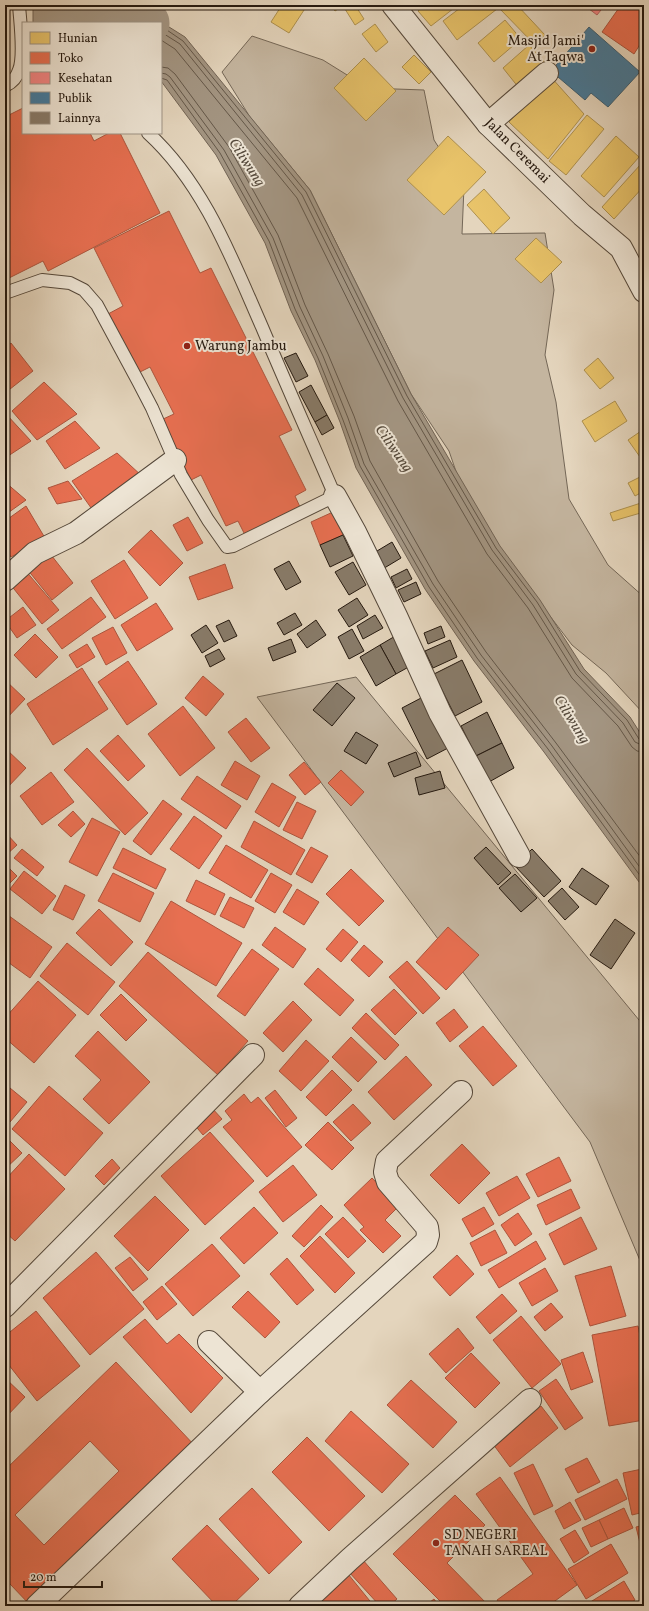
<svg xmlns="http://www.w3.org/2000/svg" width="649" height="1611" viewBox="0 0 649 1611" font-family="Vollkorn,serif">
  <rect width="100%" height="100%" fill="#e4d5bd"/>
  <filter id="stains"><feTurbulence type="fractalNoise" baseFrequency=".005" numOctaves="4"/><feColorMatrix values="0 0 0 0 .2 0 0 0 0 .09 0 0 0 0 .02 0 0 0 .5 -.17"/></filter>
  <radialGradient id="worn" r=".72"><stop offset=".6" stop-color="#630" stop-opacity="0"/><stop offset="1" stop-color="#630" stop-opacity=".3"/></radialGradient>
  <!-- green -->
  <g fill="#c4b59f" stroke="#746757">
    <path d="M252,36L323,60L368,88L424,90L434,140L464,187L462,234L545,233L554,290L545,355L556,402L569,499L608,565L644,597V714L606,673L572,645L537,599L489,544L461,486L449,451L411,394L310,190L250,117L222,72Z"/>
    <path d="M356,677L644,1026V1270L590,1142L257,697Z"/>
  </g>
  <!-- water -->
  <path fill="#a39582" stroke="#716354" d="M33,5H118L150,15L185,37L310,190L411,394L500,546L540,600L584,669L630,717L644,739V894L642,886L544,752L474,661L425,589L356,468L340,422L315,360L291,311L265,243L216,155L161,81V23H33Z"/>
  <!-- homes -->
  <g fill="#e9c46a" stroke="#ae914f">
    <path d="M282,5H304L306,7L289,33L271,22Z"/>
    <path d="M330,5H344L335,11Z"/>
    <path d="M353,5H355L364,19L355,25L345,9Z"/>
    <path d="M425,5H458L431,26L418,11Z"/>
    <path d="M464,5H494L497,9L457,40L443,21Z"/>
    <path d="M502,5H517L545,35L535,45L499,8Z"/>
    <path d="M505,20L521,39L494,62L478,43Z"/>
    <path d="M375,24L388,42L376,52L362,34Z"/>
    <path d="M529,45L546,64L519,88L503,68Z"/>
    <path d="M414,55L431,72L419,84L402,67Z"/>
    <path d="M364,58L396,91L366,121L334,88Z"/>
    <path d="M550,76L584,114L548,159L509,122Z"/>
    <path d="M587,115L604,129L566,175L549,161Z"/>
    <path d="M448,136L486,172L444,215L407,180Z"/>
    <path d="M616,136L639,157L604,197L581,176Z"/>
    <path d="M641,164L644,167V186L614,219L602,207Z"/>
    <path d="M484,189L510,218L493,234L467,205Z"/>
    <path d="M536,238L562,262L541,283L515,259Z"/>
    <path d="M598,358L614,378L600,389L584,370Z"/>
    <path d="M615,401L627,421L595,442L582,421Z"/>
    <path d="M644,429V454L640,457L628,440Z"/>
    <path d="M644,475V491L635,496L628,483Z"/>
    <path d="M644,502V512L613,521L610,513Z"/>
  </g>
  <!-- shops -->
  <g fill="#e76f51" stroke="#ad553d" fill-rule="evenodd">
    <path d="M621,5H644V38L634,54L602,32Z"/>
    <path d="M23,108V133H90L94,141L109,133H120L160,213L48,271L43,261L5,280V117Z"/>
    <path d="M169,211L200,273L211,268L292,430L279,436L306,490L295,496L300,507L245,535L238,521L226,526L201,475L191,480L161,420L174,414L150,367L138,373L108,314L123,306L94,248Z"/>
    <path d="M11,343L33,371L5,393V348Z"/>
    <path d="M44,382L77,414L37,440L12,411Z"/>
    <path d="M6,414L31,441L5,458V415Z"/>
    <path d="M75,421L100,448L65,469L46,441Z"/>
    <path d="M117,453L143,477L94,512L72,481Z"/>
    <path d="M68,481L82,499L57,504L48,488Z"/>
    <path d="M5,482L26,500L5,515Z"/>
    <path d="M26,506L45,538L11,557L5,548V521Z"/>
    <path d="M333,512L343,535L320,545L311,522Z"/>
    <path d="M188,517L203,543L187,551L173,525Z"/>
    <path d="M151,530L183,563L160,586L128,552Z"/>
    <path d="M48,551L73,583L52,600L27,569Z"/>
    <path d="M124,560L148,598L115,619L91,581Z"/>
    <path d="M225,564L233,588L198,600L189,577Z"/>
    <path d="M25,570L59,610L42,624L10,584Z"/>
    <path d="M91,597L106,617L62,649L47,629Z"/>
    <path d="M156,603L173,629L137,651L121,625Z"/>
    <path d="M23,607L36,625L17,638L5,621Z"/>
    <path d="M113,627L127,653L106,665L92,638Z"/>
    <path d="M35,634L58,657L36,678L14,655Z"/>
    <path d="M87,644L95,657L77,668L69,655Z"/>
    <path d="M128,661L157,704L127,725L98,682Z"/>
    <path d="M82,668L108,709L53,745L27,704Z"/>
    <path d="M203,676L224,694L206,716L185,698Z"/>
    <path d="M5,680L25,699L5,720Z"/>
    <path d="M183,706L215,748L180,776L148,734Z"/>
    <path d="M246,718L270,748L251,762L228,732Z"/>
    <path d="M118,735L145,766L128,781L100,751Z"/>
    <path d="M87,748L148,813L125,835L64,770Z"/>
    <path d="M6,749L26,768L6,789L5,788V750Z"/>
    <path d="M235,761L260,776L247,800L221,785Z"/>
    <path d="M304,762L321,782L305,795L289,775Z"/>
    <path d="M341,770L364,792L351,806L328,783Z"/>
    <path d="M51,772L74,802L42,825L20,796Z"/>
    <path d="M197,776L241,806L226,829L181,799Z"/>
    <path d="M272,783L296,797L279,827L255,812Z"/>
    <path d="M163,800L182,814L151,855L133,841Z"/>
    <path d="M297,802L316,811L302,839L283,830Z"/>
    <path d="M73,811L85,824L71,837L58,825Z"/>
    <path d="M194,816L222,836L199,869L170,849Z"/>
    <path d="M92,818L120,832L97,876L69,862Z"/>
    <path d="M254,821L305,850L291,875L241,847Z"/>
    <path d="M5,832L17,845L5,856Z"/>
    <path d="M226,845L268,870L251,898L209,873Z"/>
    <path d="M311,847L328,856L312,883L296,874Z"/>
    <path d="M123,848L166,869L156,889L113,868Z"/>
    <path d="M22,849L44,867L37,876L14,858Z"/>
    <path d="M5,864L17,876L5,888Z"/>
    <path d="M351,869L384,901L359,926L326,894Z"/>
    <path d="M24,871L56,896L42,914L10,889Z"/>
    <path d="M113,873L154,893L140,922L98,901Z"/>
    <path d="M271,873L292,885L275,913L255,901Z"/>
    <path d="M196,880L225,894L215,915L186,901Z"/>
    <path d="M65,885L85,895L73,920L53,910Z"/>
    <path d="M297,889L319,902L304,925L283,912Z"/>
    <path d="M230,897L254,908L244,928L220,916Z"/>
    <path d="M171,901L242,943L216,986L145,944Z"/>
    <path d="M99,909L133,942L111,966L76,933Z"/>
    <path d="M5,913L52,947L30,978L5,960Z"/>
    <path d="M275,927L306,949L293,968L262,945Z"/>
    <path d="M448,927L479,955L446,990L416,962Z"/>
    <path d="M343,929L358,942L341,962L326,949Z"/>
    <path d="M67,943L115,982L88,1015L40,976Z"/>
    <path d="M364,945L383,962L369,977L351,960Z"/>
    <path d="M252,949L279,969L245,1016L217,996Z"/>
    <path d="M148,952L248,1041L218,1075L119,986Z"/>
    <path d="M407,961L440,998L423,1014L389,977Z"/>
    <path d="M318,968L354,1000L340,1016L304,984Z"/>
    <path d="M5,979L10,983L5,988Z"/>
    <path d="M38,981L76,1015L34,1063L5,1038V1018Z"/>
    <path d="M394,989L417,1013L395,1035L371,1010Z"/>
    <path d="M121,994L147,1020L126,1041L100,1015Z"/>
    <path d="M293,1001L312,1020L283,1052L263,1033Z"/>
    <path d="M454,1009L468,1027L450,1042L436,1023Z"/>
    <path d="M366,1013L399,1045L385,1060L352,1028Z"/>
    <path d="M483,1026L517,1066L493,1086L459,1046Z"/>
    <path d="M98,1031L150,1082L109,1124L83,1099L101,1080L75,1056Z"/>
    <path d="M351,1037L377,1062L358,1082L332,1057Z"/>
    <path d="M306,1040L329,1061L301,1091L279,1071Z"/>
    <path d="M406,1056L432,1085L394,1120L368,1092Z"/>
    <path d="M332,1070L352,1090L326,1116L306,1097Z"/>
    <path d="M49,1086L103,1133L65,1176L12,1129Z"/>
    <path d="M10,1088L27,1102L10,1122L5,1118V1094Z"/>
    <path d="M275,1090L297,1118L286,1127L265,1098Z"/>
    <path d="M244,1094L251,1103L258,1097L302,1147L267,1177L223,1127L232,1120L225,1111Z"/>
    <path d="M353,1104L371,1123L351,1141L333,1122Z"/>
    <path d="M211,1107L222,1119L203,1135L193,1123Z"/>
    <path d="M328,1122L354,1148L332,1170L305,1145Z"/>
    <path d="M210,1132L254,1181L205,1225L161,1176Z"/>
    <path d="M5,1136L22,1153L5,1169Z"/>
    <path d="M462,1144L490,1173L459,1204L430,1175Z"/>
    <path d="M29,1154L65,1189L15,1241L5,1232V1180Z"/>
    <path d="M559,1157L571,1181L538,1197L526,1174Z"/>
    <path d="M112,1159L120,1168L104,1185L95,1176Z"/>
    <path d="M293,1165L317,1195L283,1222L259,1192Z"/>
    <path d="M517,1176L530,1198L499,1216L486,1193Z"/>
    <path d="M372,1178L399,1206L385,1220L401,1236L383,1253L360,1230L364,1227L344,1205Z"/>
    <path d="M571,1189L580,1208L546,1225L537,1205Z"/>
    <path d="M155,1196L189,1230L148,1271L114,1236Z"/>
    <path d="M321,1205L333,1217L304,1247L292,1236Z"/>
    <path d="M254,1207L278,1233L244,1264L220,1238Z"/>
    <path d="M484,1207L494,1224L472,1237L462,1219Z"/>
    <path d="M518,1213L532,1234L515,1246L501,1225Z"/>
    <path d="M343,1217L366,1241L348,1258L325,1234Z"/>
    <path d="M581,1217L597,1249L564,1265L549,1234Z"/>
    <path d="M495,1230L507,1253L481,1266L470,1243Z"/>
    <path d="M320,1236L355,1273L335,1293L300,1256Z"/>
    <path d="M536,1241L546,1259L499,1288L488,1270Z"/>
    <path d="M212,1244L240,1276L193,1316L165,1284Z"/>
    <path d="M96,1252L144,1309L90,1355L43,1298Z"/>
    <path d="M457,1255L474,1274L450,1296L433,1277Z"/>
    <path d="M130,1257L148,1279L133,1291L115,1268Z"/>
    <path d="M287,1258L314,1290L297,1305L270,1274Z"/>
    <path d="M611,1266L626,1316L590,1326L575,1276Z"/>
    <path d="M545,1268L558,1291L532,1306L519,1283Z"/>
    <path d="M162,1286L177,1304L157,1320L143,1302Z"/>
    <path d="M248,1291L280,1322L265,1338L232,1307Z"/>
    <path d="M502,1294L517,1311L490,1334L476,1317Z"/>
    <path d="M551,1303L563,1317L545,1331L534,1317Z"/>
    <path d="M36,1311L80,1366L37,1401L5,1360V1336Z"/>
    <path d="M521,1316L561,1364L532,1388L493,1340Z"/>
    <path d="M145,1319L167,1344L179,1334L223,1378L191,1413L123,1337Z"/>
    <path d="M638,1326L644,1356V1420L609,1426L592,1335Z"/>
    <path d="M458,1328L474,1348L446,1373L429,1354Z"/>
    <path d="M583,1352L593,1382L571,1390L561,1360Z"/>
    <path d="M471,1353L500,1383L475,1408L445,1378Z"/>
    <path d="M116,1362L196,1447L31,1606L10,1584L5,1588V1470ZM90,1441L119,1471L44,1545L15,1515Z"/>
    <path d="M5,1378L25,1397L5,1418Z"/>
    <path d="M556,1379L583,1418L565,1430L539,1391Z"/>
    <path d="M411,1380L457,1422L433,1448L387,1405Z"/>
    <path d="M541,1406L558,1428L510,1467L493,1444Z"/>
    <path d="M351,1411L409,1464L382,1493L325,1441Z"/>
    <path d="M644,1434V1461H643L640,1435Z"/>
    <path d="M307,1437L365,1496L329,1531L272,1472Z"/>
    <path d="M587,1458L600,1482L578,1493L565,1469Z"/>
    <path d="M533,1464L553,1506L534,1515L514,1473Z"/>
    <path d="M642,1469L644,1479V1512L632,1515L623,1473Z"/>
    <path d="M500,1477L577,1585L548,1606H501L497,1600L533,1574L476,1494Z"/>
    <path d="M617,1479L627,1499L585,1520L575,1500Z"/>
    <path d="M252,1488L302,1542L269,1574L219,1519Z"/>
    <path d="M455,1495L485,1525L447,1563L489,1606H445L393,1554Z"/>
    <path d="M570,1502L581,1520L564,1529L555,1511Z"/>
    <path d="M624,1508L633,1528L608,1539L599,1520Z"/>
    <path d="M599,1520L608,1539L591,1547L582,1528Z"/>
    <path d="M207,1525L259,1579L231,1606H217L172,1559Z"/>
    <path d="M644,1525V1559L636,1527Z"/>
    <path d="M575,1530L589,1553L574,1563L560,1539Z"/>
    <path d="M611,1544L628,1573L586,1599L568,1569Z"/>
    <path d="M362,1559L397,1599L389,1606H380L348,1571Z"/>
    <path d="M348,1574L374,1606H321L316,1600Z"/>
    <path d="M624,1581L635,1600L626,1606H584Z"/>
    <path d="M434,1599L439,1606H425Z"/>
  </g>
  <!-- health -->
  <path fill="#f28482" stroke="#b46460" d="M584,5H605L597,15Z"/>
  <!-- public -->
  <path fill="#457b9d" stroke="#3b5e72" d="M589,27L640,72L608,107L591,93L585,100L551,71Z"/>
  <g fill="none" stroke-linecap="round" stroke-linejoin="round">
    <!-- shore -->
    <g stroke="#645748" stroke-width="1">
      <path d="M120,5L123,11L148,18L156,23"/>
      <path d="M161,26L183,41L306,192L407,396L496,548L537,602L580,671L627,720L639,739L644,741"/>
      <path d="M161,32L180,44L302,195L403,398L492,550L533,605L576,674L623,723L635,742L644,746"/>
      <path d="M161,40L175,49L297,198L398,401L487,554L528,608L572,678L618,726L632,747L637,751L644,752"/>
      <path d="M161,67L168,68L175,74L229,147L278,235L305,305L328,354L354,416L370,461L438,581L486,652L556,743L644,862"/>
      <path d="M161,73L166,74L170,77L224,150L273,238L300,307L323,356L348,418L364,464L433,584L481,655L552,746L644,873"/>
      <path d="M161,78L167,80L220,153L269,241L295,309L318,358L343,420L360,466L429,587L477,658L548,749L644,881"/>
    </g>
    <!-- river -->
    <path stroke="#a39582" stroke-width="47" d="M131,5L146,23"/>
  </g>
  <!-- building -->
  <g fill="#887b69" stroke="#25190f">
    <path d="M296,353L308,376L296,382L284,358Z"/>
    <path d="M311,385L327,415L315,422L299,392Z"/>
    <path d="M327,415L334,428L322,435L315,422Z"/>
    <path d="M343,535L353,556L330,567L320,545Z"/>
    <path d="M392,542L401,558L381,570L372,554Z"/>
    <path d="M289,561L301,582L286,590L274,569Z"/>
    <path d="M353,562L366,585L349,595L335,572Z"/>
    <path d="M407,569L412,579L396,588L391,577Z"/>
    <path d="M416,582L421,594L404,602L398,590Z"/>
    <path d="M357,598L368,615L349,627L338,610Z"/>
    <path d="M295,613L302,625L284,635L277,623Z"/>
    <path d="M375,615L383,628L363,639L357,626Z"/>
    <path d="M229,620L237,636L224,642L216,626Z"/>
    <path d="M316,620L326,635L307,648L297,634Z"/>
    <path d="M206,625L218,643L202,653L191,635Z"/>
    <path d="M441,626L445,637L428,644L424,633Z"/>
    <path d="M352,629L364,651L349,659L338,637Z"/>
    <path d="M397,635L414,664L396,674L380,645Z"/>
    <path d="M291,639L296,652L273,661L268,648Z"/>
    <path d="M450,640L457,657L433,668L425,651Z"/>
    <path d="M380,645L396,674L376,686L360,657Z"/>
    <path d="M219,649L225,659L210,667L205,656Z"/>
    <path d="M462,660L482,702L455,716L434,674Z"/>
    <path d="M337,683L355,698L332,726L313,710Z"/>
    <path d="M423,697L448,748L427,759L402,708Z"/>
    <path d="M487,712L502,743L476,756L461,726Z"/>
    <path d="M356,732L378,745L366,764L344,751Z"/>
    <path d="M502,743L514,768L489,782L476,756Z"/>
    <path d="M416,752L421,766L394,777L388,763Z"/>
    <path d="M440,771L445,788L419,795L415,778Z"/>
    <path d="M486,847L511,873L498,885L474,858Z"/>
    <path d="M532,849L561,881L544,897L515,866Z"/>
    <path d="M582,868L609,886L596,905L569,887Z"/>
    <path d="M515,874L537,898L521,912L499,888Z"/>
    <path d="M562,888L579,907L565,920L548,901Z"/>
    <path d="M615,919L635,933L611,969L590,955Z"/>
  </g>
  <g fill="none" stroke-linecap="round" stroke-linejoin="round">
    <!-- service casing -->
    <g stroke="#55483a" stroke-width="14">
      <g id="service">
        <path d="M5,86C11,83 17,77 19,70C25,56 20,21 19,5"/>
        <path d="M5,293L42,280L70,283L84,290L97,305L139,383L152,408L181,475L208,520L227,547L233,546L335,496C311,440 286,384 262,327C232,259 204,184 148,133"/>
      </g>
    </g>
    <!-- minor casing -->
    <g stroke="#55483a" stroke-width="24">
      <g id="minor">
        <path d="M488,124L547,73"/>
        <path d="M335,496L355,532L396,616L440,713L519,856"/>
        <path d="M5,580L35,553L76,533L175,460"/>
        <path d="M5,1306L253,1055"/>
        <path d="M209,1342L260,1392"/>
        <path d="M37,1606L260,1392L426,1242L428,1235L427,1227L388,1182L385,1172L387,1161L461,1092"/>
        <path d="M300,1606L350,1559L530,1400"/>
      </g>
    </g>
    <!-- tertiary casing -->
    <g stroke="#55483a" stroke-width="24">
      <path id="tertiary" d="M393,5L488,124L582,215L621,248L644,291"/>
    </g>
    <!-- service -->
    <use href="#service" stroke="#ede4d4" stroke-width="12"/>
    <!-- minor -->
    <use href="#minor" stroke="#ede4d4" stroke-width="22"/>
    <!-- tertiary -->
    <use href="#tertiary" stroke="#ede4d4" stroke-width="22"/>
  </g>
  <!-- markers -->
  <g fill="#8f2418" stroke="#ede4d4" stroke-width="1.5">
    <circle cx="592" cy="49" r="4"/>
    <circle cx="187" cy="346" r="4"/>
    <circle cx="436" cy="1543" r="4"/>
  </g>
  <g text-anchor="middle" dominant-baseline="central" stroke-width="4" stroke-linejoin="round" paint-order="stroke">
    <!-- poi labels -->
    <g font-size="14" fill="#25190f" stroke="#ede4d4" text-anchor="start">
      <text x="584" y="41" text-anchor="end">Masjid Jami'<tspan x="584" dy="16">At Taqwa</tspan></text>
      <text x="195" y="346">Warung Jambu</text>
      <text x="444" y="1535">SD NEGERI<tspan x="444" dy="16">TANAH SAREAL</tspan></text>
    </g>
    <!-- street labels -->
    <g font-size="14" fill="#25190f" stroke="#ede4d4">
      <text transform="translate(517 151) rotate(45)">Jalan Ceremai</text>
    </g>
    <!-- water labels -->
    <g font-size="15" font-style="italic" fill="#574b3d" stroke="#ede4d4">
      <text transform="translate(246 163) rotate(57)">Ciliwung</text>
      <text transform="translate(393 449) rotate(55)">Ciliwung</text>
      <text transform="translate(571 720) rotate(58)">Ciliwung</text>
    </g>
  </g>
  <!-- margin -->
  <rect width="649" height="1611" fill="none" stroke="#e4d5bd" stroke-width="20"/>
  <rect x="6" y="6" width="637" height="1599" fill="none" stroke="#25190f" stroke-width="2"/>
  <rect x="10" y="10" width="629" height="1591" fill="none" stroke="#25190f"/>
  <!-- legend -->
  <rect x="22" y="22" width="140" height="112" fill="#ede4d4" stroke="#9d9385"/>
  <rect x="30" y="32" width="20" height="12" fill="#e9c46a" stroke="#9d9385"/>
  <text x="58" y="42" font-size="12" fill="#25190f">Hunian</text>
  <rect x="30" y="52" width="20" height="12" fill="#e76f51" stroke="#9d9385"/>
  <text x="58" y="62" font-size="12" fill="#25190f">Toko</text>
  <rect x="30" y="72" width="20" height="12" fill="#f28482" stroke="#9d9385"/>
  <text x="58" y="82" font-size="12" fill="#25190f">Kesehatan</text>
  <rect x="30" y="92" width="20" height="12" fill="#457b9d" stroke="#9d9385"/>
  <text x="58" y="102" font-size="12" fill="#25190f">Publik</text>
  <rect x="30" y="112" width="20" height="12" fill="#887b69" stroke="#9d9385"/>
  <text x="58" y="122" font-size="12" fill="#25190f">Lainnya</text>
  <!-- scale -->
  <path d="M24 1581v6h78v-6" fill="none" stroke="#25190f" stroke-width="2"/>
  <text x="30" y="1581" font-size="12" fill="#25190f" stroke="#ede4d4" stroke-width="3" paint-order="stroke">20 m</text>
  <rect width="100%" height="100%" filter="url(#stains)"/>
  <rect width="100%" height="100%" fill="url(#worn)"/>
</svg>
